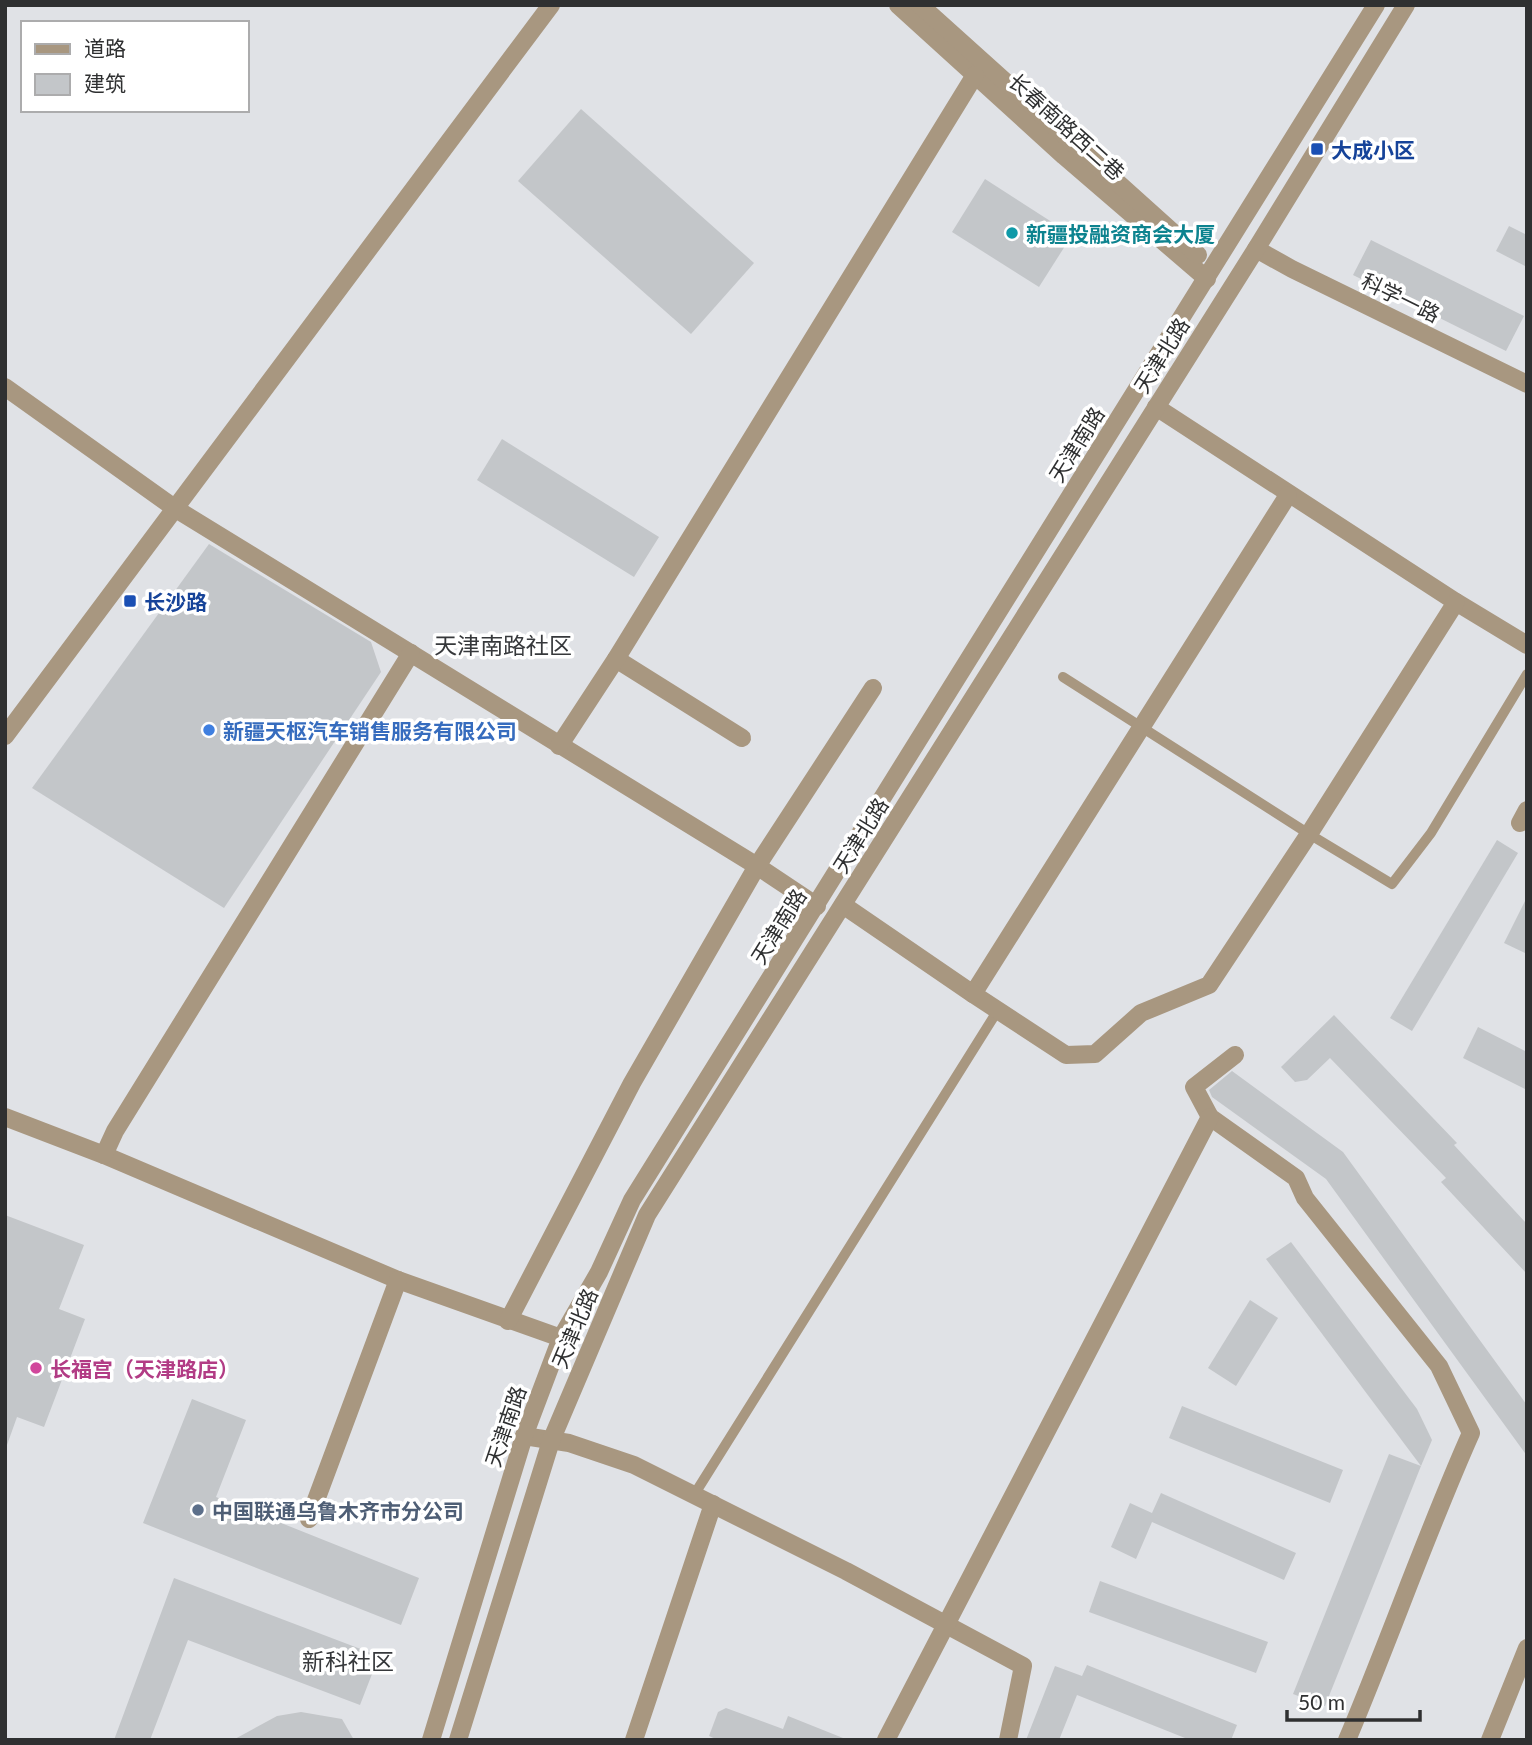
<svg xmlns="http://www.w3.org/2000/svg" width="1532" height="1745" viewBox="0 0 1532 1745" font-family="Lato,'Noto Sans SC',sans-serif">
  <rect width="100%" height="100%" fill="#e0e2e6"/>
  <!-- building -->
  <g fill="#c3c6c9">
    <path d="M581,109L754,263L691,334L518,181Z"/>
    <path d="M985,179L1072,235L1039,287L952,232Z"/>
    <path d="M1509,226L1527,235V267L1496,251Z"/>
    <path d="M1371,240L1524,316L1506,351L1353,275Z"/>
    <path d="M502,439L659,537L634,577L477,480Z"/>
    <path d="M209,544L371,642L381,672L224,908L32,788Z"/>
    <path d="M1497,840L1518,853L1412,1031L1390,1018Z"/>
    <path d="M1527,897V954L1504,943Z"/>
    <path d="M1334,1015L1457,1143L1454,1145L1527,1224V1274L1441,1182L1446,1178L1330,1058L1307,1080L1295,1082L1281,1067Z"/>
    <path d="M1478,1027L1527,1052V1090L1463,1058Z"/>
    <path d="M1232,1071L1343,1152L1527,1405V1456L1326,1179L1212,1097L1209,1090Z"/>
    <path d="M5,1215L84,1245L59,1309L85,1319L44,1427L17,1417L7,1445Z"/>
    <path d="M1291,1242L1417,1409L1432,1440L1421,1466L1266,1259Z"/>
    <path d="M1250,1300L1278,1318L1236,1386L1208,1368Z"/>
    <path d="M192,1399L246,1420L216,1497L419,1578L401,1625L143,1523Z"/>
    <path d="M1182,1406L1343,1470L1330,1503L1169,1438Z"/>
    <path d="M1389,1454L1421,1466L1325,1706L1293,1694Z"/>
    <path d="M1161,1493L1296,1553L1284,1580L1152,1522L1136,1559L1111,1547L1130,1503L1152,1513Z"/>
    <path d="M174,1578L379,1656L360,1705L188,1640L150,1740H114Z"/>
    <path d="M1100,1581L1268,1642L1256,1673L1089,1612Z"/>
    <path d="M1087,1665L1237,1725L1231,1740H1190L1077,1695L1059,1740H1026L1055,1666L1082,1676Z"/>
    <path d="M726,1708L783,1729L788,1716L848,1740H718L709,1736L718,1712Z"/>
    <path d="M301,1712L342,1719L354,1740H233L277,1716Z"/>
  </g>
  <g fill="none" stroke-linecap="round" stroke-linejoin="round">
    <!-- service -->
    <g stroke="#a89780" stroke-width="10">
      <path d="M1063,677L1309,834L1392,884L1431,833L1527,674"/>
      <path d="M694,1495L998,1010"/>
    </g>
    <!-- minor -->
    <g stroke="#a89780" stroke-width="18">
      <path d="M898,5L1064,156L1207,279"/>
      <path d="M920,5L1198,255"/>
      <path d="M1256,249L1292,269L1527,384"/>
      <path d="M5,387L176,509L757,866L817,906"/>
      <path d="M1156,407L1456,602L1527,645"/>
      <path d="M616,659L742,738"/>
      <path d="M559,746L616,659L975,75"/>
      <path d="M1520,823L1527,810"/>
      <path d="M843,905L973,994L1288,495"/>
      <path d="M973,994L1066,1055L1095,1054L1141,1013L1209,985L1309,834L1456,602"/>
      <path d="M1235,1055L1194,1087L1210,1117L1296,1178L1305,1198L1439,1366L1471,1433C1426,1534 1390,1638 1347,1740"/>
      <path d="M5,1117L104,1155L398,1280L561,1338"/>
      <path d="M104,1155L115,1131L411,653"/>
      <path d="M508,1321L632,1083L757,866L873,688"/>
      <path d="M524,1436L569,1443L634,1465L846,1571L1023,1666L1008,1740"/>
      <path d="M309,1519L398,1280"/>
      <path d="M634,1740L713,1504"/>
      <path d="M886,1740L1210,1117"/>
      <path d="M1490,1740L1527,1648"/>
    </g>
    <!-- tertiary -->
    <g stroke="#a89780" stroke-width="18">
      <path d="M5,736L551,5"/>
      <path d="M431,1740L524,1436L561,1338L599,1272L632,1200L1376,5"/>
      <path d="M458,1740L551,1441L647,1215L1256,249L1406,5"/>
    </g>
  </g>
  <!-- markers -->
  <g fill="#1a4fb4" stroke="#fff" stroke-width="2.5">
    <rect x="1310" y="142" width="14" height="14" rx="3.5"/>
    <rect x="123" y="594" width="14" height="14" rx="3.5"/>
  </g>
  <circle fill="#0f9aa8" stroke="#fff" stroke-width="2.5" cx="1012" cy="233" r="7"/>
  <circle fill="#3f7fe0" stroke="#fff" stroke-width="2.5" cx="209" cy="730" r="7"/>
  <circle fill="#d1479c" stroke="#fff" stroke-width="2.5" cx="36" cy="1368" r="7"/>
  <circle fill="#5c6f8a" stroke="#fff" stroke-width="2.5" cx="198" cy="1510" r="7"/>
  <g text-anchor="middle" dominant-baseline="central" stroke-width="7" stroke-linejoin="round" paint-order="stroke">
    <!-- street labels -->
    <g font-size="21" fill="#2f3031" stroke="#fff">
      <text transform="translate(1067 126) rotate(42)">长春南路西二巷</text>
      <text transform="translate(1401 297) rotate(26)">科学一路</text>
      <text transform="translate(1161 355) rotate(-58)">天津北路</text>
      <text transform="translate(1076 444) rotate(-58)">天津南路</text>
      <text transform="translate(860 835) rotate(-58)">天津北路</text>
      <text transform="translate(778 926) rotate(-58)">天津南路</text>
      <text transform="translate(574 1328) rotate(-67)">天津北路</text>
      <text transform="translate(505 1426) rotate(-71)">天津南路</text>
    </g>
    <!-- transit labels -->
    <g font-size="21" font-weight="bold" fill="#164399" stroke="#fff" text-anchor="start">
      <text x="1331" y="149">大成小区</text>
      <text x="144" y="601">长沙路</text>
    </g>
    <!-- culture labels -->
    <g font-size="21" font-weight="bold" fill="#0d838f" stroke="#fff" text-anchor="start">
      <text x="1026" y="233">新疆投融资商会大厦</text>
    </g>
    <!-- shop labels -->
    <g font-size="21" font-weight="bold" fill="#366cbe" stroke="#fff" text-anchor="start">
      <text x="223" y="730">新疆天枢汽车销售服务有限公司</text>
    </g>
    <!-- hotel labels -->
    <g font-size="21" font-weight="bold" fill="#b23c85" stroke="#fff" text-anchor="start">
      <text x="50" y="1368">长福宫（天津路店）</text>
    </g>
    <!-- service labels -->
    <g font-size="21" font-weight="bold" fill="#4e5e75" stroke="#fff" text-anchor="start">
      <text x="212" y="1510">中国联通乌鲁木齐市分公司</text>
    </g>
    <!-- neighbourhood labels -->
    <g font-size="23" fill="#36383b" stroke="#fff">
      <text x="503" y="645">天津南路社区</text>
      <text x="348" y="1661">新科社区</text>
    </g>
  </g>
  <!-- border -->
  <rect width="1532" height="1745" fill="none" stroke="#2f3031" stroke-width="14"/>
  <!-- legend -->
  <rect x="21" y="21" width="228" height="91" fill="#ffffff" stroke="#acacad" stroke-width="2"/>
  <rect x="35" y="44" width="35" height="10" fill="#a89780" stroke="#acacad" stroke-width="2"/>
  <text x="84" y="56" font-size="21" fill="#2f3031">道路</text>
  <rect x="35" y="74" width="35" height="21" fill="#c3c6c9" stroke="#acacad" stroke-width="2"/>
  <text x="84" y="91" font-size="21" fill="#2f3031">建筑</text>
  <!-- scale -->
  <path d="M1287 1710v10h133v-10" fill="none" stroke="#2f3031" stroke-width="3.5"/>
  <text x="1298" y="1710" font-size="21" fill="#2f3031" stroke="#ffffff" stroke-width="5" paint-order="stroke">50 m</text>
</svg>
